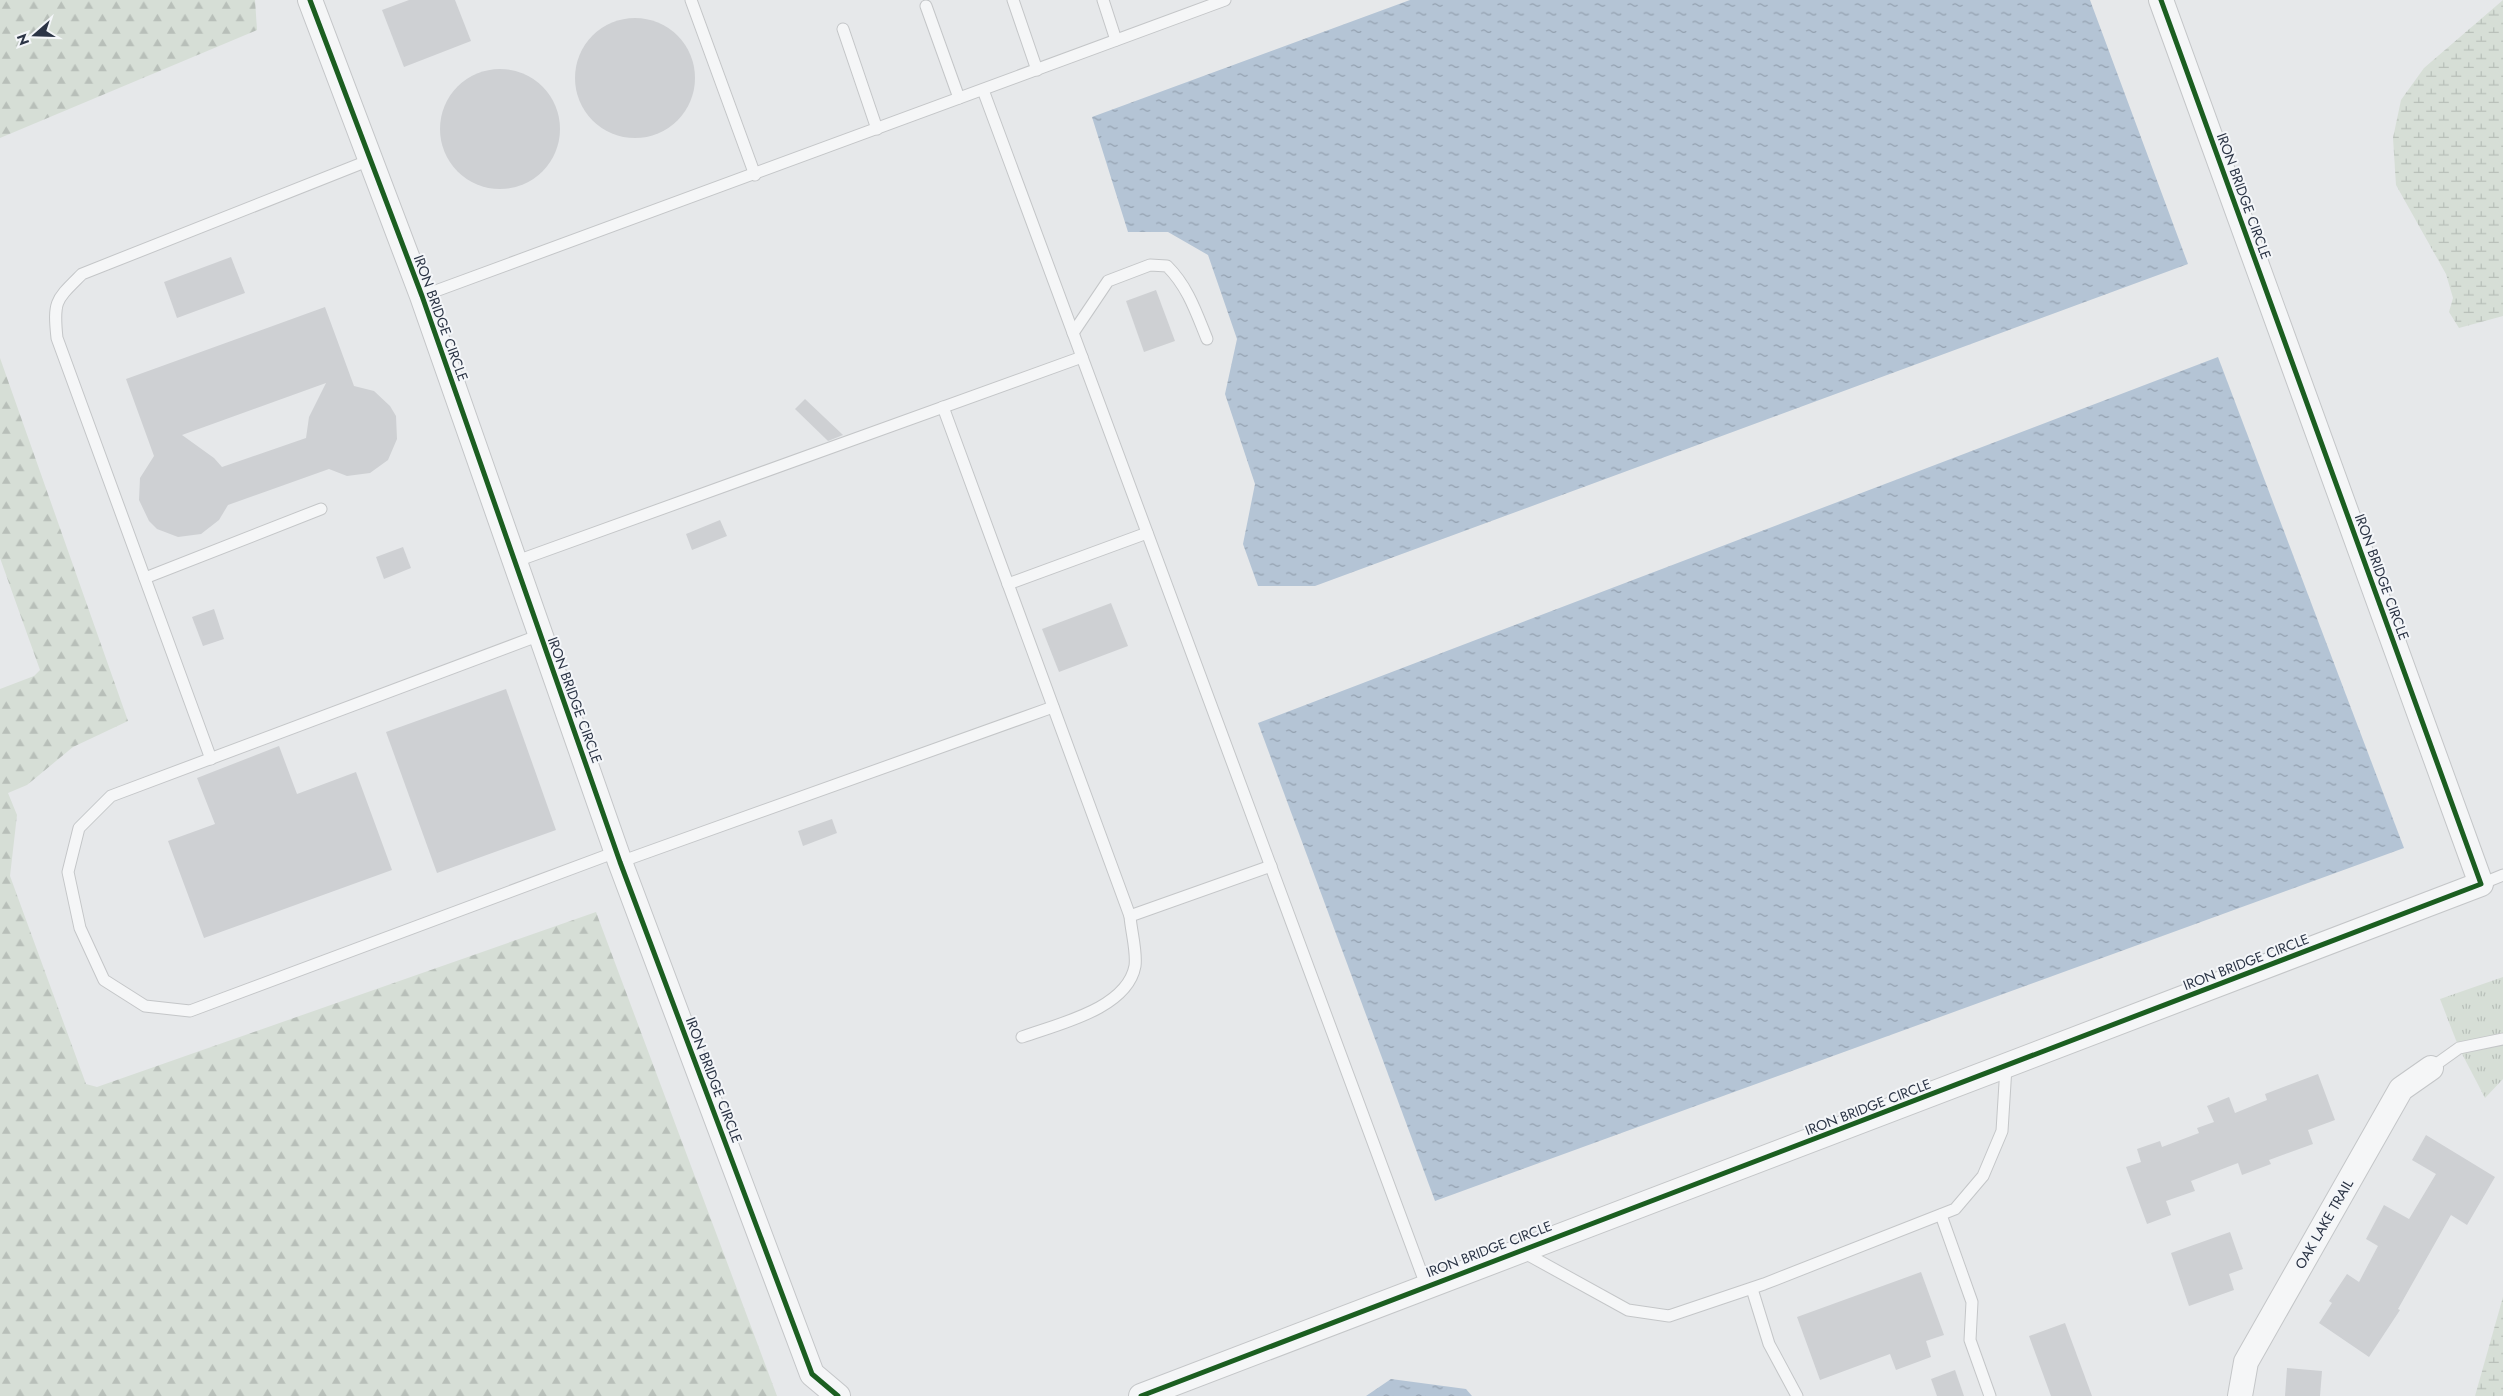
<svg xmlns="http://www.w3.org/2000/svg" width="2503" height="1396" viewBox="0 0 2503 1396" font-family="Jost,sans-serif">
  <defs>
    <pattern id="forest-firs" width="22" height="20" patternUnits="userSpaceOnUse" patternTransform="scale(1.25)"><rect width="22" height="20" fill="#d6ded6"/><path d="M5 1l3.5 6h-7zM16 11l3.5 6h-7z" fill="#b8bfb9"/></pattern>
    <pattern id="wetland-marsh" width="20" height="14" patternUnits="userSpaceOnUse" patternTransform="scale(1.25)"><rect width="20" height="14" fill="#d6ded6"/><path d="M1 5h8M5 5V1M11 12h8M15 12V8" fill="none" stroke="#b8bfb9"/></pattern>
    <pattern id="park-tufts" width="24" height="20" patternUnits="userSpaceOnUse" patternTransform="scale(1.25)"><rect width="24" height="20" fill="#d6ded6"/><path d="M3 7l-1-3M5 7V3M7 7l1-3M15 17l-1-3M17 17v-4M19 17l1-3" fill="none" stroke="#b8bfb9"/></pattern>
    <pattern id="water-ripples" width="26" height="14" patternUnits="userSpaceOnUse" patternTransform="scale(1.25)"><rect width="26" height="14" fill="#b4c4d5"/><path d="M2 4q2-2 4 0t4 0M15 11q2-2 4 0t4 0" fill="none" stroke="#93a0af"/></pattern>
  </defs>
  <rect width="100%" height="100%" fill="#e6e8ea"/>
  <!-- forest -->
  <g fill="url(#forest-firs)">
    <path d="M0,0H255L257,30L0,138Z"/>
    <path d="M0,358L128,721L73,747L27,785L8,793L17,815L10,876L86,1084L97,1087L596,912L777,1396H0V689L34,676L40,670L0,558Z"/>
  </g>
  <!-- wetland -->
  <g fill="url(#wetland-marsh)">
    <path d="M2503,0V316L2459,328L2449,312L2453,298L2446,274L2396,185L2393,138L2401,100L2424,68Z"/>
    <path d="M2503,1297V1396H2475Z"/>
  </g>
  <!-- park -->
  <path fill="url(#park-tufts)" d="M2503,977V1079L2485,1098L2459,1048L2440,999Z"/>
  <!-- water -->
  <g fill="url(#water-ripples)">
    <path d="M1410,0H2090L2188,264L1315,586H1258L1243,544L1255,484L1225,394L1237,339L1208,255L1168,232H1128L1092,117Z"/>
    <path d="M2218,357L2404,848L1435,1201L1258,723Z"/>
    <path d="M1391,1379L1466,1389L1472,1396H1366Z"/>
  </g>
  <!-- building -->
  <g fill="#ced0d3" fill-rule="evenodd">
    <path d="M409,0H455L471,41L404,67L382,10Z"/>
    <circle cx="635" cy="78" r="60"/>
    <circle cx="500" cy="129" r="60"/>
    <path d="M231,257L245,293L177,318L164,282Z"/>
    <path d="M1156,290L1175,341L1144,352L1126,301Z"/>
    <path d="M325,307L354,386L374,391L390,406L396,416L397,439L388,460L370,473L347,476L329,469L228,505L219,520L201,534L178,537L157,529L149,521L139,500L140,478L154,456L126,379ZM326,383L309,417L306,438L222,467L214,458L182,435Z"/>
    <path d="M805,399L843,435L828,441L795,409Z"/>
    <path d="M720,520L727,536L692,550L686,534Z"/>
    <path d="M403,547L411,568L384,579L376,557Z"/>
    <path d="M1111,603L1128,646L1059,672L1042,629Z"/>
    <path d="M214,609L224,639L203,646L192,617Z"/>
    <path d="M506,689L556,830L437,873L386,732Z"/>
    <path d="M279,746L297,794L356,772L392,870L204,938L168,841L215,824L197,778Z"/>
    <path d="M832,819L837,833L803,846L798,831Z"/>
    <path d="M2318,1074L2335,1120L2308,1130L2313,1144L2269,1160L2271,1164L2242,1175L2238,1163L2191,1181L2195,1191L2166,1201L2171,1215L2147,1224L2126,1167L2141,1162L2137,1149L2160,1141L2162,1147L2199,1133L2197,1128L2214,1122L2207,1106L2229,1097L2235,1113L2267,1100L2265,1094Z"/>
    <path d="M2426,1135L2495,1177L2467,1225L2451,1215L2398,1309L2400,1310L2369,1357L2319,1323L2332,1303L2329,1301L2347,1274L2359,1282L2378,1246L2366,1239L2384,1205L2409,1219L2436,1174L2412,1160Z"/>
    <path d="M2230,1232L2243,1269L2229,1274L2234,1290L2189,1306L2171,1253Z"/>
    <path d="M1921,1272L1944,1335L1926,1341L1931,1357L1896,1370L1890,1354L1820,1380L1797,1317Z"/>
    <path d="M2065,1323L2092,1396H2051L2029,1336Z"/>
    <path d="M2287,1368L2322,1371L2320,1396H2285Z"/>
    <path d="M1955,1370L1964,1396H1937L1931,1379Z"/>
  </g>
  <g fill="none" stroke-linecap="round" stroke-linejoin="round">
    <!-- lane casing -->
    <g stroke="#c4c6c8" stroke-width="13">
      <g id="lane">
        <path d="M691,0L755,175"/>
        <path d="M1013,0L1037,70"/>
        <path d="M1103,0L1116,40"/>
        <path d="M926,6L959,98"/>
        <path d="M843,29L877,129"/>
        <path d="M983,90L1426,1285"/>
        <path d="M422,296L1225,0"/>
        <path d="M1073,333L1108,281L1150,265L1167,266C1188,287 1196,312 1207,339"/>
        <path d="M943,407L1130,916C1131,931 1137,951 1135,966C1127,1009 1058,1024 1022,1037"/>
        <path d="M514,562L1082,357"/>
        <path d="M145,578L321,509"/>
        <path d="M1008,584L1147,533"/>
        <path d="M540,635L111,796L79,828L68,872L80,928L104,980L145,1006L190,1011L616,852"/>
        <path d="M211,759L57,338C53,300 56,300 82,274L370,160"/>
        <path d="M620,862L1053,707"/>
        <path d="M2481,884L2503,875"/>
        <path d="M1130,916L1271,866"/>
        <path d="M2431,1068L2459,1048L2503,1039"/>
        <path d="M1941,1215L1972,1302L1970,1340L1990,1396"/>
        <path d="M1521,1251L1628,1310L1669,1316L1764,1284L1955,1209L1983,1176L2002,1131L2006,1067"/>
        <path d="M1752,1289L1769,1344L1797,1396"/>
      </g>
    </g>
    <!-- street casing -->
    <g stroke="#c4c6c8" stroke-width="26">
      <g id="street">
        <path d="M310,0L422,296L620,862L812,1374L838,1396"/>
        <path d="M1141,1396C1587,1223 2035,1056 2481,884L2161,0"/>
        <path d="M2240,1396L2246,1362L2401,1089L2431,1068"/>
      </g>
    </g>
    <!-- lane -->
    <use href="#lane" stroke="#f5f6f7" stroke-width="11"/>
    <!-- street -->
    <use href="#street" stroke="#f5f6f7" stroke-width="24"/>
    <!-- cycleway casing -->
    <g stroke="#f4f6f9" stroke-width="8">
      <g id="cycleway">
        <path d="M310,0L422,296L620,862L812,1374L838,1396"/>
        <path d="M1141,1396C1587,1223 2035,1056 2481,884L2161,0"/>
      </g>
    </g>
    <!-- cycleway -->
    <use href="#cycleway" stroke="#1b5e20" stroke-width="5"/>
  </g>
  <g text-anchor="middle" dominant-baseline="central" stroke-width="4" stroke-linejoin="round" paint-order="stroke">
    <!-- street labels -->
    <g font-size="14" fill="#2b3445" stroke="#f4f6f9">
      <text transform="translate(2244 196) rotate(70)">IRON BRIDGE CIRCLE</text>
      <text transform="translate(441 318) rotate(70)">IRON BRIDGE CIRCLE</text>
      <text transform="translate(2382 577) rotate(70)">IRON BRIDGE CIRCLE</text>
      <text transform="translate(575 700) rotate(70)">IRON BRIDGE CIRCLE</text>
      <text transform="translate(2246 962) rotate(-21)">IRON BRIDGE CIRCLE</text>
      <text transform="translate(714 1080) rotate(69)">IRON BRIDGE CIRCLE</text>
      <text transform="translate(1868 1107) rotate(-21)">IRON BRIDGE CIRCLE</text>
      <text transform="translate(2324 1224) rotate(-60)">OAK LAKE TRAIL</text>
      <text transform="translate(1489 1249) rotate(-21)">IRON BRIDGE CIRCLE</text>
    </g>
  </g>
  <!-- north arrow -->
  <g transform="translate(35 35) rotate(250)" stroke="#f4f6f9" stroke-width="4" paint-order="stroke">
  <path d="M0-4L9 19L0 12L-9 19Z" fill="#2b3445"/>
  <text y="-8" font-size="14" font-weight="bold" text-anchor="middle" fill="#2b3445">N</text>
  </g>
</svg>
